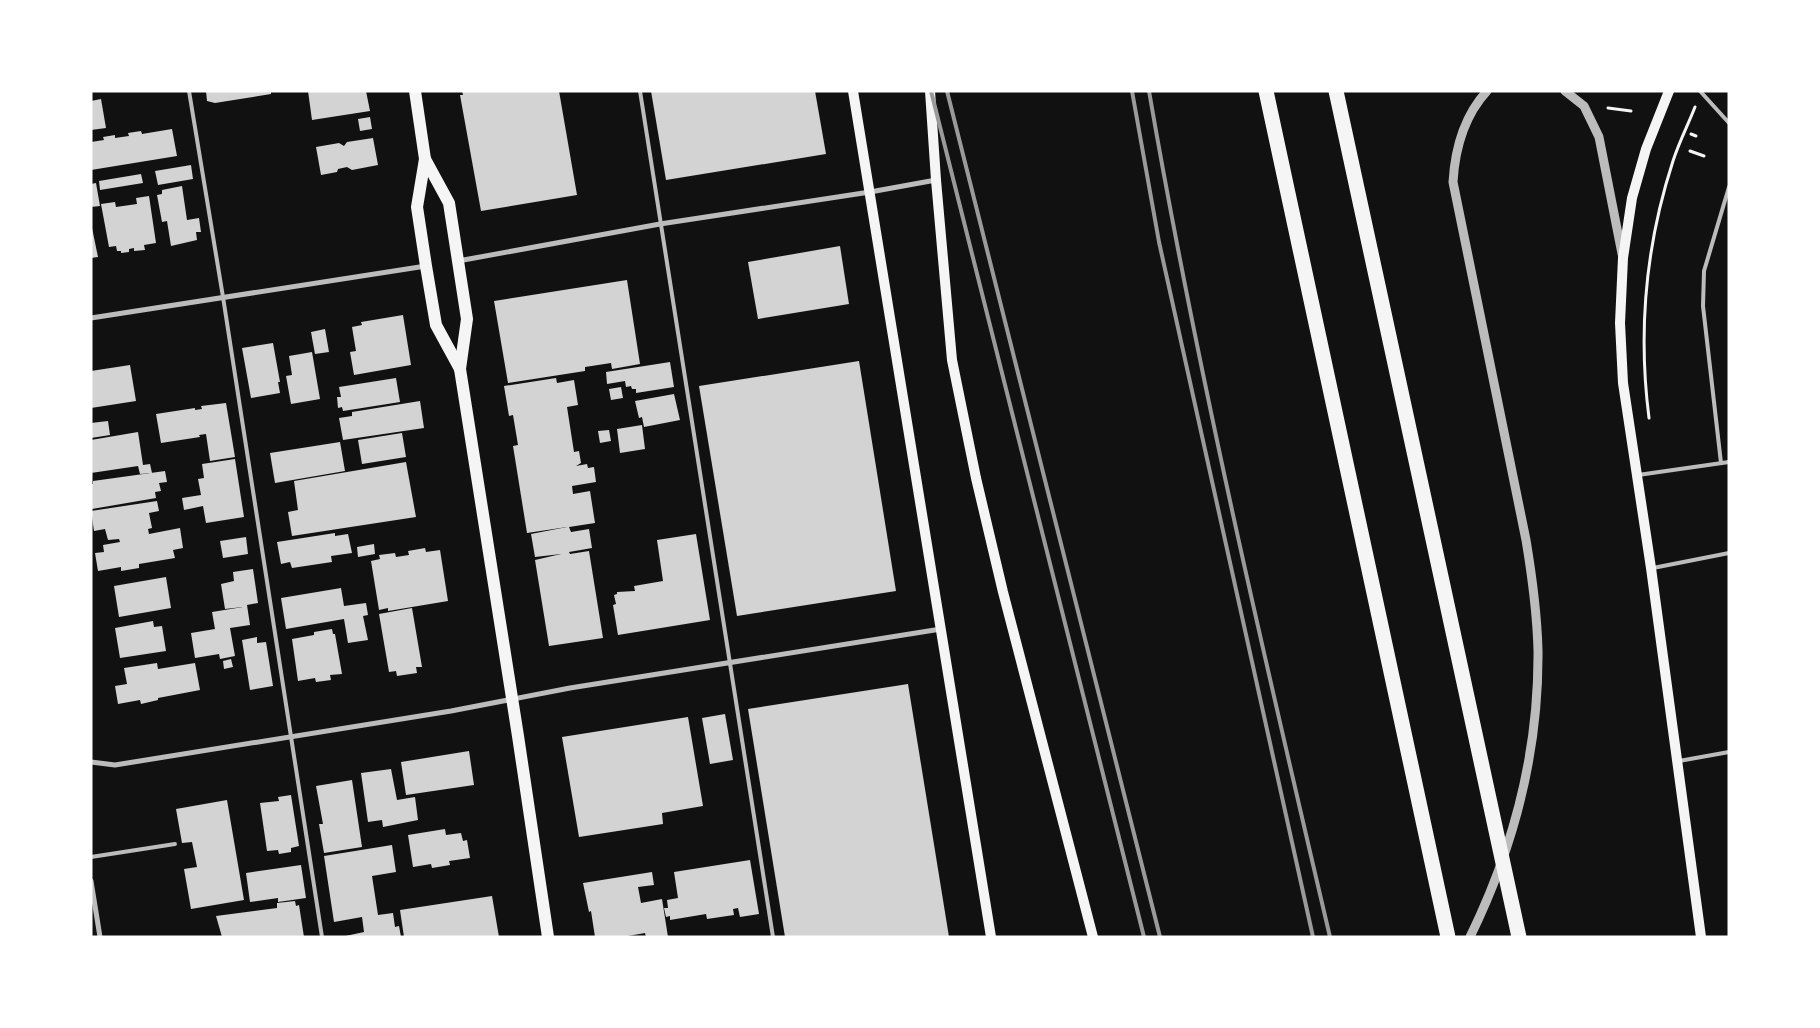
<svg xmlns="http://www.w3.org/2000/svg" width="1820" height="1028" viewBox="0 0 1820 1028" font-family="'Public Sans',sans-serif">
  <rect width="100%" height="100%" fill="#111"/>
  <!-- building -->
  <g fill="#d3d3d3">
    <path d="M206,91H271V94L215,103L207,101Z"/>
    <path d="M308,91H366L370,111L312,120Z"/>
    <path d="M462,91H559L577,195L481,211L460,95H463Z"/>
    <path d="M651,91H815L826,154L666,180Z"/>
    <path d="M101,99L106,128L91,130V101Z"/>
    <path d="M370,117L372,129L360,131L358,119Z"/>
    <path d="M172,129L177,156L91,170V142L104,140L103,137L115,135V138L129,136L128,133L141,131L142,134Z"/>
    <path d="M373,138L378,165L352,170L347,167L338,169L337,172L321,175L316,147L339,143L344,146L347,142Z"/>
    <path d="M191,165L193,179L158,185L155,171Z"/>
    <path d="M141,174L143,183L100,190L99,181Z"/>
    <path d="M96,183L100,206L91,207V184Z"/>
    <path d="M182,186L187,220L199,218L201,232H196L197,240L171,246L167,221L162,222L157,195L162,194V190Z"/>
    <path d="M149,196L156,243L144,245L145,250L134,251V248L129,249V252L121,253V251H117L116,246L109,247L101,204L115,202L116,207L137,204L136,198Z"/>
    <path d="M91,223L98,257L91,258Z"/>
    <path d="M840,246L849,304L758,319L748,262Z"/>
    <path d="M627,280L640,364L612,369L611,363L585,367V371L508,383L494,301Z"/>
    <path d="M403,315L411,365L354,375L350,352L356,351L352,327L362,325L361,322Z"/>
    <path d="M325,329L329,352L315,354L311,332Z"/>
    <path d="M273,343L280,382H278L280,393L251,398L242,348Z"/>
    <path d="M312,352L320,399L291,404L286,376L292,375L289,356Z"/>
    <path d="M859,361L896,591L737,616L699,386Z"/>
    <path d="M670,362L674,387L636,393V389H632L631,386L626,387L625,381L607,384L606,372Z"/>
    <path d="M130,365L136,401L91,408V371Z"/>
    <path d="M396,378L400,402L343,411L342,407L338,408L337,397H341L339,387Z"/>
    <path d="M556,378L557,383L574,380L578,405L567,407L574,452L579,451L581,463L576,466L587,464L588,468L594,467L596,482L572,486L573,494L590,491L595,523L569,527L571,532L589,529L592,548L569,552L570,554L589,551L603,638L549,646L535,560L561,554L535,557L531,534L567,527L527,533L513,446L518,445L513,415L509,416L504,386Z"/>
    <path d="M621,387L623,398L611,400L609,389Z"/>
    <path d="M674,394L680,420L644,427L642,417L639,418L635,401Z"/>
    <path d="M420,401L424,428L343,440L339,418L352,416V412Z"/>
    <path d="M226,403L235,457L210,461L206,434L199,435L200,437L161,443L156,414L195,408V410L202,409L201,406Z"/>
    <path d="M108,421L110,435L91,438V423Z"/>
    <path d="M642,425L645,449L620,453L617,429Z"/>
    <path d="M609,430L611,441L600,443L598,431Z"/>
    <path d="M138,432L143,465L150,464L152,473L140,474L138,466L91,473V440Z"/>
    <path d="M402,433L406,457L362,464L358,440Z"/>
    <path d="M340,442L345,471L275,483L270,453Z"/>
    <path d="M235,459L244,517L206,523L203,506L184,510L182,498L201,495L198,479L204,478L202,464Z"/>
    <path d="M406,462L416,517L292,536L288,512L298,510L294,481Z"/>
    <path d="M165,471L167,482L159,483L161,491L155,492L156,498L92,509L91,484H93V481Z"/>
    <path d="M157,501L159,511L149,513L152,528L148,529L149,534L180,528L183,548L173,550L175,558L139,564V568L121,571V567L98,571L95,553L104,552L103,545L120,542L119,539L108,540L105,529L94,531L91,511Z"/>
    <path d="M335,533V536L348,534L352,553L331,556L332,562L292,568L290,562L281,564L277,542Z"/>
    <path d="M696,534L710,620L618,635L613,605L616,604L614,595L617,594V592L635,591L634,586L663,581L657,540Z"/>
    <path d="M246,537L248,554L223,558L220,541Z"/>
    <path d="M374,544L375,554L358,557L357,547Z"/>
    <path d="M425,548L426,552L440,550L448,601L388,611V608L379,610L371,561L380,559L379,555L395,553L396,557L409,555L408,551Z"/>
    <path d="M253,569L258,603L247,605L250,625L230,628L235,656L220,659L219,654L195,658L191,633L215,629L212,612L243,607L225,609L221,584L234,581L233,572Z"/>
    <path d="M166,577L171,608L119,617L114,586Z"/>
    <path d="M341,588L344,606L366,603L368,615L363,616L368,640L348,643L344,619L286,629L281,598Z"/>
    <path d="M412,608L422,667H416L417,673L397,676L396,671L389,672L379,614Z"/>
    <path d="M153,621L154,627L162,626L166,651L120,658L115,628Z"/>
    <path d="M332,629L333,634H335L342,674L330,675L331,680L316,682L315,678L298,681L292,639L314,635V632Z"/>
    <path d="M257,637V643L266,642L273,686L250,690L242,640Z"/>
    <path d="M231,659L233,667L224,669L223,661Z"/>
    <path d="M157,663L158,669L195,663L200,690L158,698V700L141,704L140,700L118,704L115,686L127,684L124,668Z"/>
    <path d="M908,684L949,937H785L748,709Z"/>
    <path d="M725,714L733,760L710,764L702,718Z"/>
    <path d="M688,717L703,806L662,813L663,824L579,837L562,737Z"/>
    <path d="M469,751L474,785L406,795L401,762Z"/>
    <path d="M391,769L397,800L415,797L418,820L383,827L382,820L368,822L361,773Z"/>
    <path d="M352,780L362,847L324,853L319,824H323L316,786Z"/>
    <path d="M291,795L299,846L291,848V852L279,854L278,850L267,851L260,803L279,801L278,797Z"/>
    <path d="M227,800L244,900L191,909L184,869L197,867L192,842L182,843L176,809Z"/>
    <path d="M445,829L446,835L461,833L463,841L467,840L470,858L449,861L450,865L432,868L431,864L413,867L408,835Z"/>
    <path d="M392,845L396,872L372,876L378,915L393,913L395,927L399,926L401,937H341L364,932L362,917L334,922L324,856Z"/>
    <path d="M750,860L759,914L740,917L738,908L733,909L734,915L707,919L706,914L670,920V916L666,917L664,908H668L667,900L678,898L674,872Z"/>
    <path d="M301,865L306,898L278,902V898L250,902L246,873Z"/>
    <path d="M652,872L654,885L638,887L641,903L662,899L668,937H646L645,933L622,937H595L591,911L589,912L583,883Z"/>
    <path d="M492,896L499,937H404L400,910Z"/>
    <path d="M295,901L296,906L299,905L304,937H222L216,916L277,908V903Z"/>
  </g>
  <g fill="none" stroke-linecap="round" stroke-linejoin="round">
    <!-- path -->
    <g stroke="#f5f5f5" stroke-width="3">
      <path d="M1608,108L1631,111"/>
      <path d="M1691,134L1696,136"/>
      <path d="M1690,151L1704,156"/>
      <path d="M1649,418C1638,332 1646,244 1673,161C1679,142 1688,125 1695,107"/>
    </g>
    <!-- service -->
    <g stroke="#bcbcbc" stroke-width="4">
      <path d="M189,91L223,297L322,937"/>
      <path d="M640,91L773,937"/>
      <path d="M1700,91L1729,123"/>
      <path d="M1721,463L1703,306L1704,271L1729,187"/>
      <path d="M1638,475L1729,462"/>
      <path d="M1653,568L1729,553"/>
      <path d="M1679,761L1729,752"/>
      <path d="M91,857L175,844"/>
    </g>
    <!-- minor -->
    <g stroke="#bcbcbc" stroke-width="5">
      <path d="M458,261L660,224L870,192L936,180"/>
      <path d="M91,318L426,266"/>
      <path d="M91,762L115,765L451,711L570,688L941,629"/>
      <path d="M91,881L100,937"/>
    </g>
    <!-- tertiary -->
    <g stroke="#bcbcbc" stroke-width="9">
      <path d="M1565,91L1584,106L1599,137L1622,254"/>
      <path d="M1470,937C1514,847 1539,750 1538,650C1537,613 1532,576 1526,540L1453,182C1455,149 1464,116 1487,91"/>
    </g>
    <!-- secondary -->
    <g stroke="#f5f5f5" stroke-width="10">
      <path d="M853,91L991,937"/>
      <path d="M930,91L936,180L952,360L976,478L1003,592L1093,937"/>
      <path d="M1669,91L1646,149L1632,198L1623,258L1620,323L1623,383L1651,568L1701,937"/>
    </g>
    <!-- primary -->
    <g stroke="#f5f5f5" stroke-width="12">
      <path d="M415,91L425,159L417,207L426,266L436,325L460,369"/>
      <path d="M425,159L449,203L467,319L460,369L518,736L548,937"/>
    </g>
    <!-- motorway -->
    <g stroke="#f5f5f5" stroke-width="15">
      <path d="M1266,91L1448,937"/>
      <path d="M1336,91L1519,937"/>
    </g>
    <!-- rail -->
    <g stroke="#9a9a9a" stroke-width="4">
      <path d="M931,91L1144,937"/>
      <path d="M947,91L1160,937"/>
      <path d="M1132,91L1159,242L1313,937"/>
      <path d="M1149,91C1198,375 1264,656 1330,937"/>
    </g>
  </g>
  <!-- border -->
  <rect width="1820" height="1028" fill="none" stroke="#ffffff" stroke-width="185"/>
</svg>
